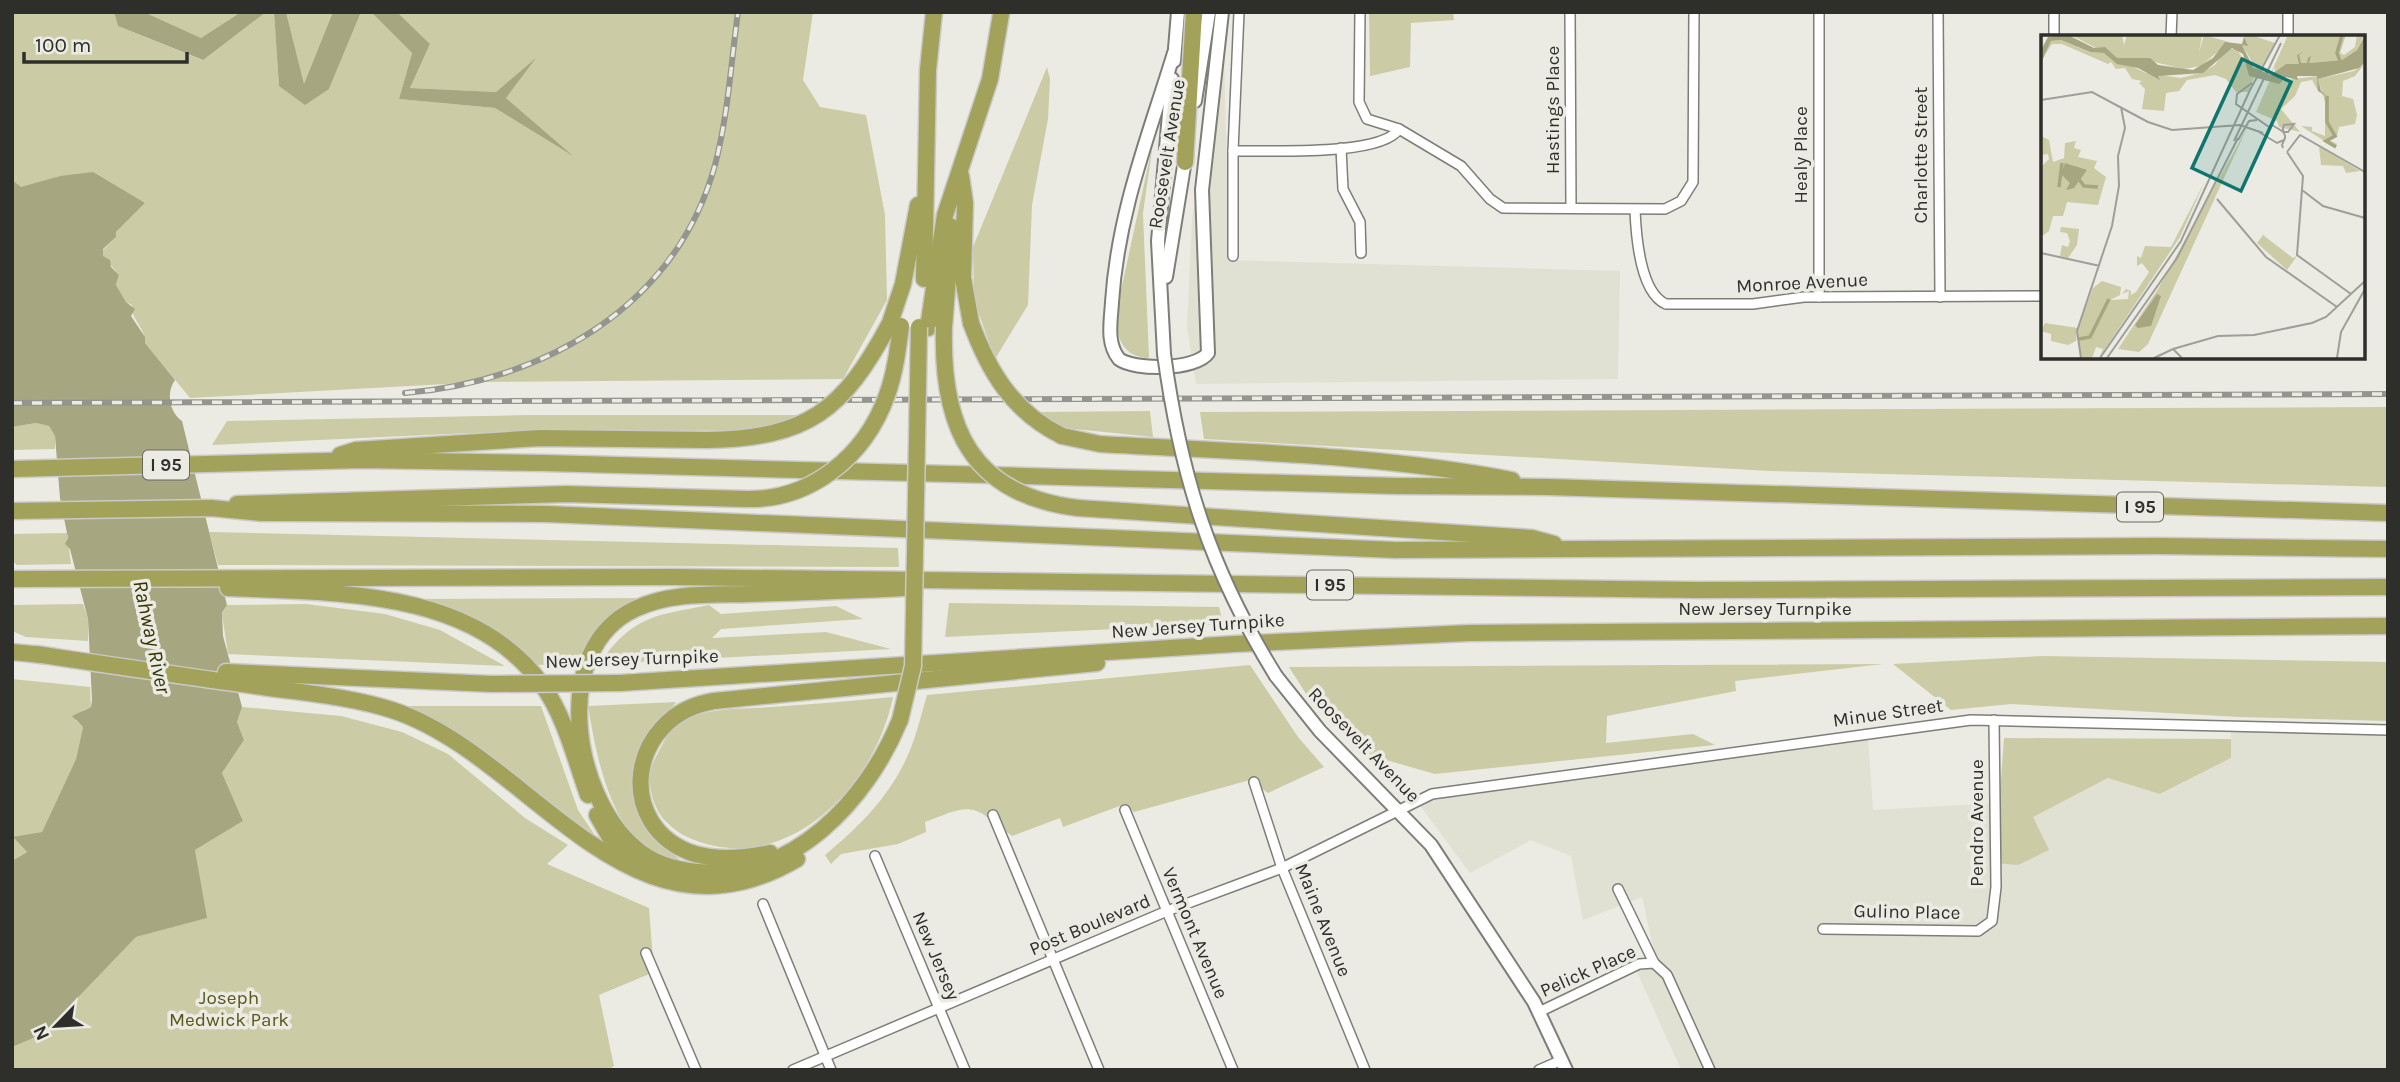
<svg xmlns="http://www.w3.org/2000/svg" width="2400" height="1082" viewBox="0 0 2400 1082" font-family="Karla,sans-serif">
  <rect width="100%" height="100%" fill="#ebebe4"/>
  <!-- built -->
  <g fill="#e0e0d3">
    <path d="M1219,49L1224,51L1229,260L1620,271L1618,379L1196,384L1187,327L1192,219Z"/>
    <path d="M2231,725L2388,727V1070H1681L1634,965L1655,956L1642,897L1583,920L1571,856L1531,840L1470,873L1413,796L1525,778L1868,736L1873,810L1998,803L2032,817L2109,778L2161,794L2231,758Z"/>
  </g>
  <!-- green -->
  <g fill="#cbcba5">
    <path d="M12,12H114L118,26L202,60L266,12H274L279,86L329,89L361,12H371L412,53L399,99L495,108L568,153L506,98L533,61L496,92L410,88L430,44L397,12H813L803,80L820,107L866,115L885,215L887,300L843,379L482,382L190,398L145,343C146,328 131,321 132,305L126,302L116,285L119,275L103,256V250L116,237V232L145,203L60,176L21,188L12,180Z"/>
    <path d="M144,12H241L201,38Z"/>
    <path d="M286,12H333L304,85Z"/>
    <path d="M1369,12H1453L1454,20L1411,23L1410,67L1370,76Z"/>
    <path d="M1047,67L1050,79L1048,119L1032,205L1028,305L995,359L974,300L973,247Z"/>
    <path d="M1153,143L1143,213L1149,358C1124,357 1118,341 1115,318Z"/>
    <path d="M2388,407V487L1770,471L1204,439L1200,412Z"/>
    <path d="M1150,411L1153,437L1065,428L1037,412Z"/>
    <path d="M529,415H801L761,430L470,433L212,445L227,421Z"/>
    <path d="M36,423L49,426L55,436V449L12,450V427Z"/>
    <path d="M209,532L898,548L899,567L218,565Z"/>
    <path d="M67,533L71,564L17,565L12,561V534Z"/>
    <path d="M651,598C613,614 591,622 579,664L535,665L415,599Z"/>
    <path d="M949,603L1219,607L1223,624L945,637Z"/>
    <path d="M83,604L88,619V641L26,637L12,631V605Z"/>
    <path d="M306,604L385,614L440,630L505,666L228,654L222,614L227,605Z"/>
    <path d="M709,605L721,614L836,606L863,619L721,629L712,638L826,632L891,649L599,664C634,615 654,616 709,605Z"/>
    <path d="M2043,656L2388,662V721L2239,717L2011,704L1951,710L1893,664Z"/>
    <path d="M1883,664L1735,681L1736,691L1607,716L1606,743L1693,734L1715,745L1435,774L1372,756L1310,700L1289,667Z"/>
    <path d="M1250,665L1298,737L1324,767L1268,793L1250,780L1134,812L1125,804L1063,827L1060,818L1012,836C971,803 973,803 925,822L926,832L898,844L841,854L831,864L825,855C858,828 889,797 907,757C916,738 921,715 927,695Z"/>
    <path d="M12,679L90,687L91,707L83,710L75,720L83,727L76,759L42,832L14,838L27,852L12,861Z"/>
    <path d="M893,697C876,783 791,875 697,841C677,834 659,820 653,799C649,785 648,772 655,759C662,745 669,729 683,721C708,707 743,709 771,707C812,704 852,701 893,697Z"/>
    <path d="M676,702L633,765L632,796L647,830L681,861C673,859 662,858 655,854C609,829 596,753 588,706Z"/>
    <path d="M404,706H541L578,810L600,843Z"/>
    <path d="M242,707L341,716L402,732L448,754L525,818L568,845L547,864L649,908L654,972L599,995L614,1066L607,1070H12V1047L43,1034L136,937L206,918L195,850L243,821L222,773L244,740L237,722Z"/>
    <path d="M2004,738L2231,739V758L2160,794L2108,778L2033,817L2049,850L2018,865L1995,863Z"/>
  </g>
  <!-- water -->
  <g fill="#a6a680">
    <path d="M114,12H144L201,38L241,12H266L203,60L118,26Z"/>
    <path d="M274,12H286L304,84L333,12H361L329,89L305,105L279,86Z"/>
    <path d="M371,12H397L430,44L410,88L496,92L536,58L506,98L573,156L495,108L399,99L412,53Z"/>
    <path d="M93,172L145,203L116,232V237L103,249V256L110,260L111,267L119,275L116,285L126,302L135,309L131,316L145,337V343L175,380C166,392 169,412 182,421L227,605L222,613L223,636L242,707L237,722L244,740L222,773L243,821L195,850L207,918L136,937L43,1034L12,1047V861L27,852L13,837L42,832L76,759L83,727L72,716L91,707L92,700L88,619L70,549L65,544L68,538L60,498L55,436L49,426L36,423L12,427V180L21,187L60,176Z"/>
  </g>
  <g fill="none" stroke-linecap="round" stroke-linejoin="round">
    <!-- minor casing -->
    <g stroke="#7e7e78" stroke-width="12">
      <g id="minor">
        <path d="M1360,12L1359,102L1367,119L1399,129L1461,166L1490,199L1503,208L1665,209L1681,201L1693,182L1694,12"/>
        <path d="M1570,12L1571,208"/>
        <path d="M1938,12L1940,297"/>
        <path d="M2054,12V37"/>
        <path d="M2288,12V37"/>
        <path d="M2171,37L2172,12"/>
        <path d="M1341,148L1343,189L1360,222L1361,253"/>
        <path d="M1233,151L1239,12"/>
        <path d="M1635,210C1636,235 1640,293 1666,304H1753L1804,297L2043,296"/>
        <path d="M1233,256V151C1266,150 1381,157 1399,129"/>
        <path d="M1819,297V12"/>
        <path d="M1254,782L1282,868L1365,1070"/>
        <path d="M1125,810L1233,1070"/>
        <path d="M993,815L1099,1070"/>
        <path d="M875,856L965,1070"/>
        <path d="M1618,889L1654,963L1667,975L1710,1070"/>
        <path d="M763,904L831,1070"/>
        <path d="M1823,929L1978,931L1992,921L1996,887L1994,720"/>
        <path d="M646,953L696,1070"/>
        <path d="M1539,1012L1639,964L1654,963"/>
        <path d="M793,1070L1167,911L1282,868L1432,794L1971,720L2388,730"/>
        <path d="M1539,1070L1562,1060"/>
      </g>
    </g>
    <!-- secondary casing -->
    <g stroke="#7e7e78" stroke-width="16">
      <g id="secondary">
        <path d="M1174,53C1148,138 1118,212 1112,302C1111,321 1106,343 1119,359C1135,371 1196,370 1208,353L1202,190L1222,12"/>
        <path d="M1174,61L1178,12"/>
        <path d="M1195,101L1209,12"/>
        <path d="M1166,277L1186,154"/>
        <path d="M1164,354L1158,241L1172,79"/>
        <path d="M1276,676L1320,731L1431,845L1534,1002L1566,1070"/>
      </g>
    </g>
    <!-- motorway casing -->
    <g stroke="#c9c9c8" stroke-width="19">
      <g id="motorway">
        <path d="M1185,162L1194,12"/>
        <path d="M961,176L965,203L963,278L971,323"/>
        <path d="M924,279L928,70L934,12"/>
        <path d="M890,323L903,284L918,205"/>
        <path d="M944,327L952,227"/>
        <path d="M928,328L945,215L990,79L1001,14"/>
        <path d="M1062,436L1100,444C1237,452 1377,454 1512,480"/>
        <path d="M340,455L356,450L540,438L707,440"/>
        <path d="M12,469L363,460L544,463L1397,486L1548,487L2388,513"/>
        <path d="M237,504L566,494L745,499"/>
        <path d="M1078,508L1532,538L1554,544"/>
        <path d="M12,511L211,508L261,513L547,514L1396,550L2159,546L2388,549"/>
        <path d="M12,579L675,577L1696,590L2388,587"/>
        <path d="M228,588C333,593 474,588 543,686C565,717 575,759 588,795"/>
        <path d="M12,652L43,655"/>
        <path d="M35,654C109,665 182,676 256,686C302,693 347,696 392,710C533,756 628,958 797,859"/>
        <path d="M226,672L492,684"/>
        <path d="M620,683L1234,644L1469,633L2388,626"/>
        <path d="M900,720C867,800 793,881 698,872C676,870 652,863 635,848C573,796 549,649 635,609C670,592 712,595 750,594C801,592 852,591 904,588"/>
        <path d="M597,815L612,841L638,865"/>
        <path d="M770,853C746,858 720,861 695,854C613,828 627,715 714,701L1097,663"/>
      </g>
    </g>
    <!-- minor -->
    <use href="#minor" stroke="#fff" stroke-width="9"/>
    <!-- secondary -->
    <use href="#secondary" stroke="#fff" stroke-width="12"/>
    <!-- motorway -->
    <use href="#motorway" stroke="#a3a25b" stroke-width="16"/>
    <!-- rail casing -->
    <g stroke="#95958f" stroke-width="6">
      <g id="rail">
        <path d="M405,393C544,381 676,307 715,165C728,116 731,63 738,12"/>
        <path d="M12,403L2388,394"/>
      </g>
    </g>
    <!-- rail -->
    <use href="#rail" stroke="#ebebe4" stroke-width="3.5" stroke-dasharray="10" stroke-linecap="butt"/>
    <!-- secondary-bridge casing -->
    <g stroke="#7e7e78" stroke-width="16" stroke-linecap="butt">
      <path id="secondary-bridge" d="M1164,354C1181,478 1210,569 1276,676"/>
    </g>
    <!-- motorway-bridge casing -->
    <g stroke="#c9c9c8" stroke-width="19" stroke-linecap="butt">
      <g id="motorway-bridge">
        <path d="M971,323C989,372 1013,412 1062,436"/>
        <path d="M944,327C941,427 971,495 1078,508"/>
        <path d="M707,440C808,438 843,411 890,323"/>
        <path d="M745,499C810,501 865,457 887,395C895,373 898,349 901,326"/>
        <path d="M492,684L620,683"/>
        <path d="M900,720L913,666L919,327"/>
      </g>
    </g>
    <!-- secondary-bridge -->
    <use href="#secondary-bridge" stroke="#fff" stroke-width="12"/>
    <!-- motorway-bridge -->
    <use href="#motorway-bridge" stroke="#a3a25b" stroke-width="16"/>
  </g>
  <g text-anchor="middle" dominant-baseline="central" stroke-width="7" stroke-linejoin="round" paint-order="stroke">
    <!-- shield labels -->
    <g fill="#ebebe4" stroke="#676762" stroke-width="2">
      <rect x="143" y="450.5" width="46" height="29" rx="5"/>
      <rect x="2117" y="492.5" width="46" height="29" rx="5"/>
      <rect x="1307" y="570.5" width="46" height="29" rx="5"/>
    </g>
    <g font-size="18" font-weight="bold" fill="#2e2e2b">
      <text x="166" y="465">I 95</text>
      <text x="2140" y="507">I 95</text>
      <text x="1330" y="585">I 95</text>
    </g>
    <!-- street labels -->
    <g font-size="19" fill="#2e2e2b" stroke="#ebebe4">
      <text transform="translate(1553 110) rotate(-90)">Hastings Place</text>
      <text transform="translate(1167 154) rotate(-81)">Roosevelt Avenue</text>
      <text transform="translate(1801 155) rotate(-90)">Healy Place</text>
      <text transform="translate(1921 155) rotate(-90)">Charlotte Street</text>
      <text transform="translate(1802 283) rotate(-3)">Monroe Avenue</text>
      <text x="1765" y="609">New Jersey Turnpike</text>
      <text transform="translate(1198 626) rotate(-4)">New Jersey Turnpike</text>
      <text transform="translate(632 659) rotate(-2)">New Jersey Turnpike</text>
      <text transform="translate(1888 713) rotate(-8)">Minue Street</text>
      <text transform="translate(1364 745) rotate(46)">Roosevelt Avenue</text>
      <text transform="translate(1977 823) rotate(-90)">Pendro Avenue</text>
      <text transform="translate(1907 912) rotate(1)">Gulino Place</text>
      <text transform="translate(1323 920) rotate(68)">Maine Avenue</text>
      <text transform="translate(1090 925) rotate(-23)">Post Boulevard</text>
      <text transform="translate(1195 933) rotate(67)">Vermont Avenue</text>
      <text transform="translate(936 956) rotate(67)">New Jersey</text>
      <text transform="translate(1588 971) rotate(-24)">Pelick Place</text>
    </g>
    <!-- park labels -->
    <g font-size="19" fill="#5a5819" stroke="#ebebe4">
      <text x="229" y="998">Joseph<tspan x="229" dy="22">Medwick Park</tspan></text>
    </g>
    <!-- water labels -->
    <g font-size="21" font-style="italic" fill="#343301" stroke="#ebebe4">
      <text transform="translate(152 637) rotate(78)">Rahway River</text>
    </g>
  </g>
  <!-- overview -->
  <g transform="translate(2041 35)">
    <rect width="324" height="324" fill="#ebebe4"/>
    <path d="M7,0H81L83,10L86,0H161L158,17L163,0L188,7L160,31L142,34L97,23L76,24L34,2ZM210,0L234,8L217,37L201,10L203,2ZM247,0H305L299,18L303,20L314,12L316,0H323L316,15L301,25L245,30L233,39L234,32L229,40ZM20,5L48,17L63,18L105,38L140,43L159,38L174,30L185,14H196L213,43L207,57H195L185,44L174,40L146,45L138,56L125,58L123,76L101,74L104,54L98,48L101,46L91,44L84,33L75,34L70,27L67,29L21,9H11L3,21L10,6ZM324,28L314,41L302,46L301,61L312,64L316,80L314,89L298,92L296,102L288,105L296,109L294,113L260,91L271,92V96L284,101V67L277,44L313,36ZM277,41V56L271,45L260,47L254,61L240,74L259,97L238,92L236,86L215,77L228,47ZM206,93L107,309L98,317L77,314L117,254ZM0,101L8,105L12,127L23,123L24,108L35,106L33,113L40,115L37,122L56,126L53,133L65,142L57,170L26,167L22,181H12L8,196L0,202V132L8,124L7,119L0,120ZM278,111L319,136L305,138L302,131L280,130ZM164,146L139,202L58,323L62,314L55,312L51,323H40L36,295L35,306L27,310L10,306V299L0,296L4,288L37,293L52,253L61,246L80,252L79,260L69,265L87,264L88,256L81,259L85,254L90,256V260L95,257L108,237L101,228L96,231V221L100,223L104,211L130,212ZM20,192L38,194L36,210L27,223L19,221L21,210L27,212L29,206L26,198L19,197ZM222,200L252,223L256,221L246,235L216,208Z" fill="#cbcba5"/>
    <path d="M324,0V27L318,33L277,44L280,56L288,63L277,56L276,41H256L257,45L245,42L238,49L208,41L202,19L191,13L162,38L117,41L119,45L97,33L76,29L63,18L49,17L20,5L10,6L0,28V15L7,2L29,1L53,13L64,12L76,23H109L117,30L152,35L172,23L184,7L201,9L203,2L207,11L201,10L212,32L230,40L245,29H258L256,20L262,17L258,20L260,28H266L267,23L270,21L268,28L301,25L316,15ZM24,128L46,135L33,153L25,155L29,148L20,139ZM116,259L120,261L110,291L97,293L94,290Z" fill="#a6a680"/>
    <path fill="none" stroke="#a6a680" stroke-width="3.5" d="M300,29L296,18L301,0M286,61V87L294,101L285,106L295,112M37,143L43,151L57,152M18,152L21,128M38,304L49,302L68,264"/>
    <path fill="none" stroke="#9f9f9a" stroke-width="2" d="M211,48L196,59L195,69L228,92M0,65L51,57L107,87L131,95L199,90L222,98M231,90L241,96L242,97H247L253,89L243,90L242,93V95L244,101V103L241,110L242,113M218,97L236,108L243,105M197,105L208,86L216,85M193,106L240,8M246,117L262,141L256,220L310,259M246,117L259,100L324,137M261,155L282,171L324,183M176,164L225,222L296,272M324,209V242M0,218L59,231M132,314L177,301L213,300L271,288L285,282L324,246M40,323L36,296L71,191L78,151L77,121L84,93L80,72M59,323L140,206L209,55L239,0M66,323L136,223L197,103M113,323L132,314L141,323M296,323L300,297L324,254"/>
    <path fill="#0f766e" fill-opacity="0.15" stroke="#0f766e" stroke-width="3.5" d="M201,24L250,47L200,156L151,133Z"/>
    <rect width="324" height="324" fill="none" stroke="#2e2e2b" stroke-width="3.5"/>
  </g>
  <!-- border -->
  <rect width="2400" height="1082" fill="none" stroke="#2e2e2b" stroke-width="28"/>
  <!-- north arrow -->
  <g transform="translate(56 1026) rotate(245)" stroke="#ebebe4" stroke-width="5" paint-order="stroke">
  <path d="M0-5L12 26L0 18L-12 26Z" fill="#2e2e2b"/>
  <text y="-10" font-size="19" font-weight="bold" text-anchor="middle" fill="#2e2e2b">N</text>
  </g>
  <!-- scale -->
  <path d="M24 52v10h163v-10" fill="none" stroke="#2e2e2b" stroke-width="3.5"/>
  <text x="35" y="52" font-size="21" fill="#2e2e2b" stroke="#ebebe4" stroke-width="5" paint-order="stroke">100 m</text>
</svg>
